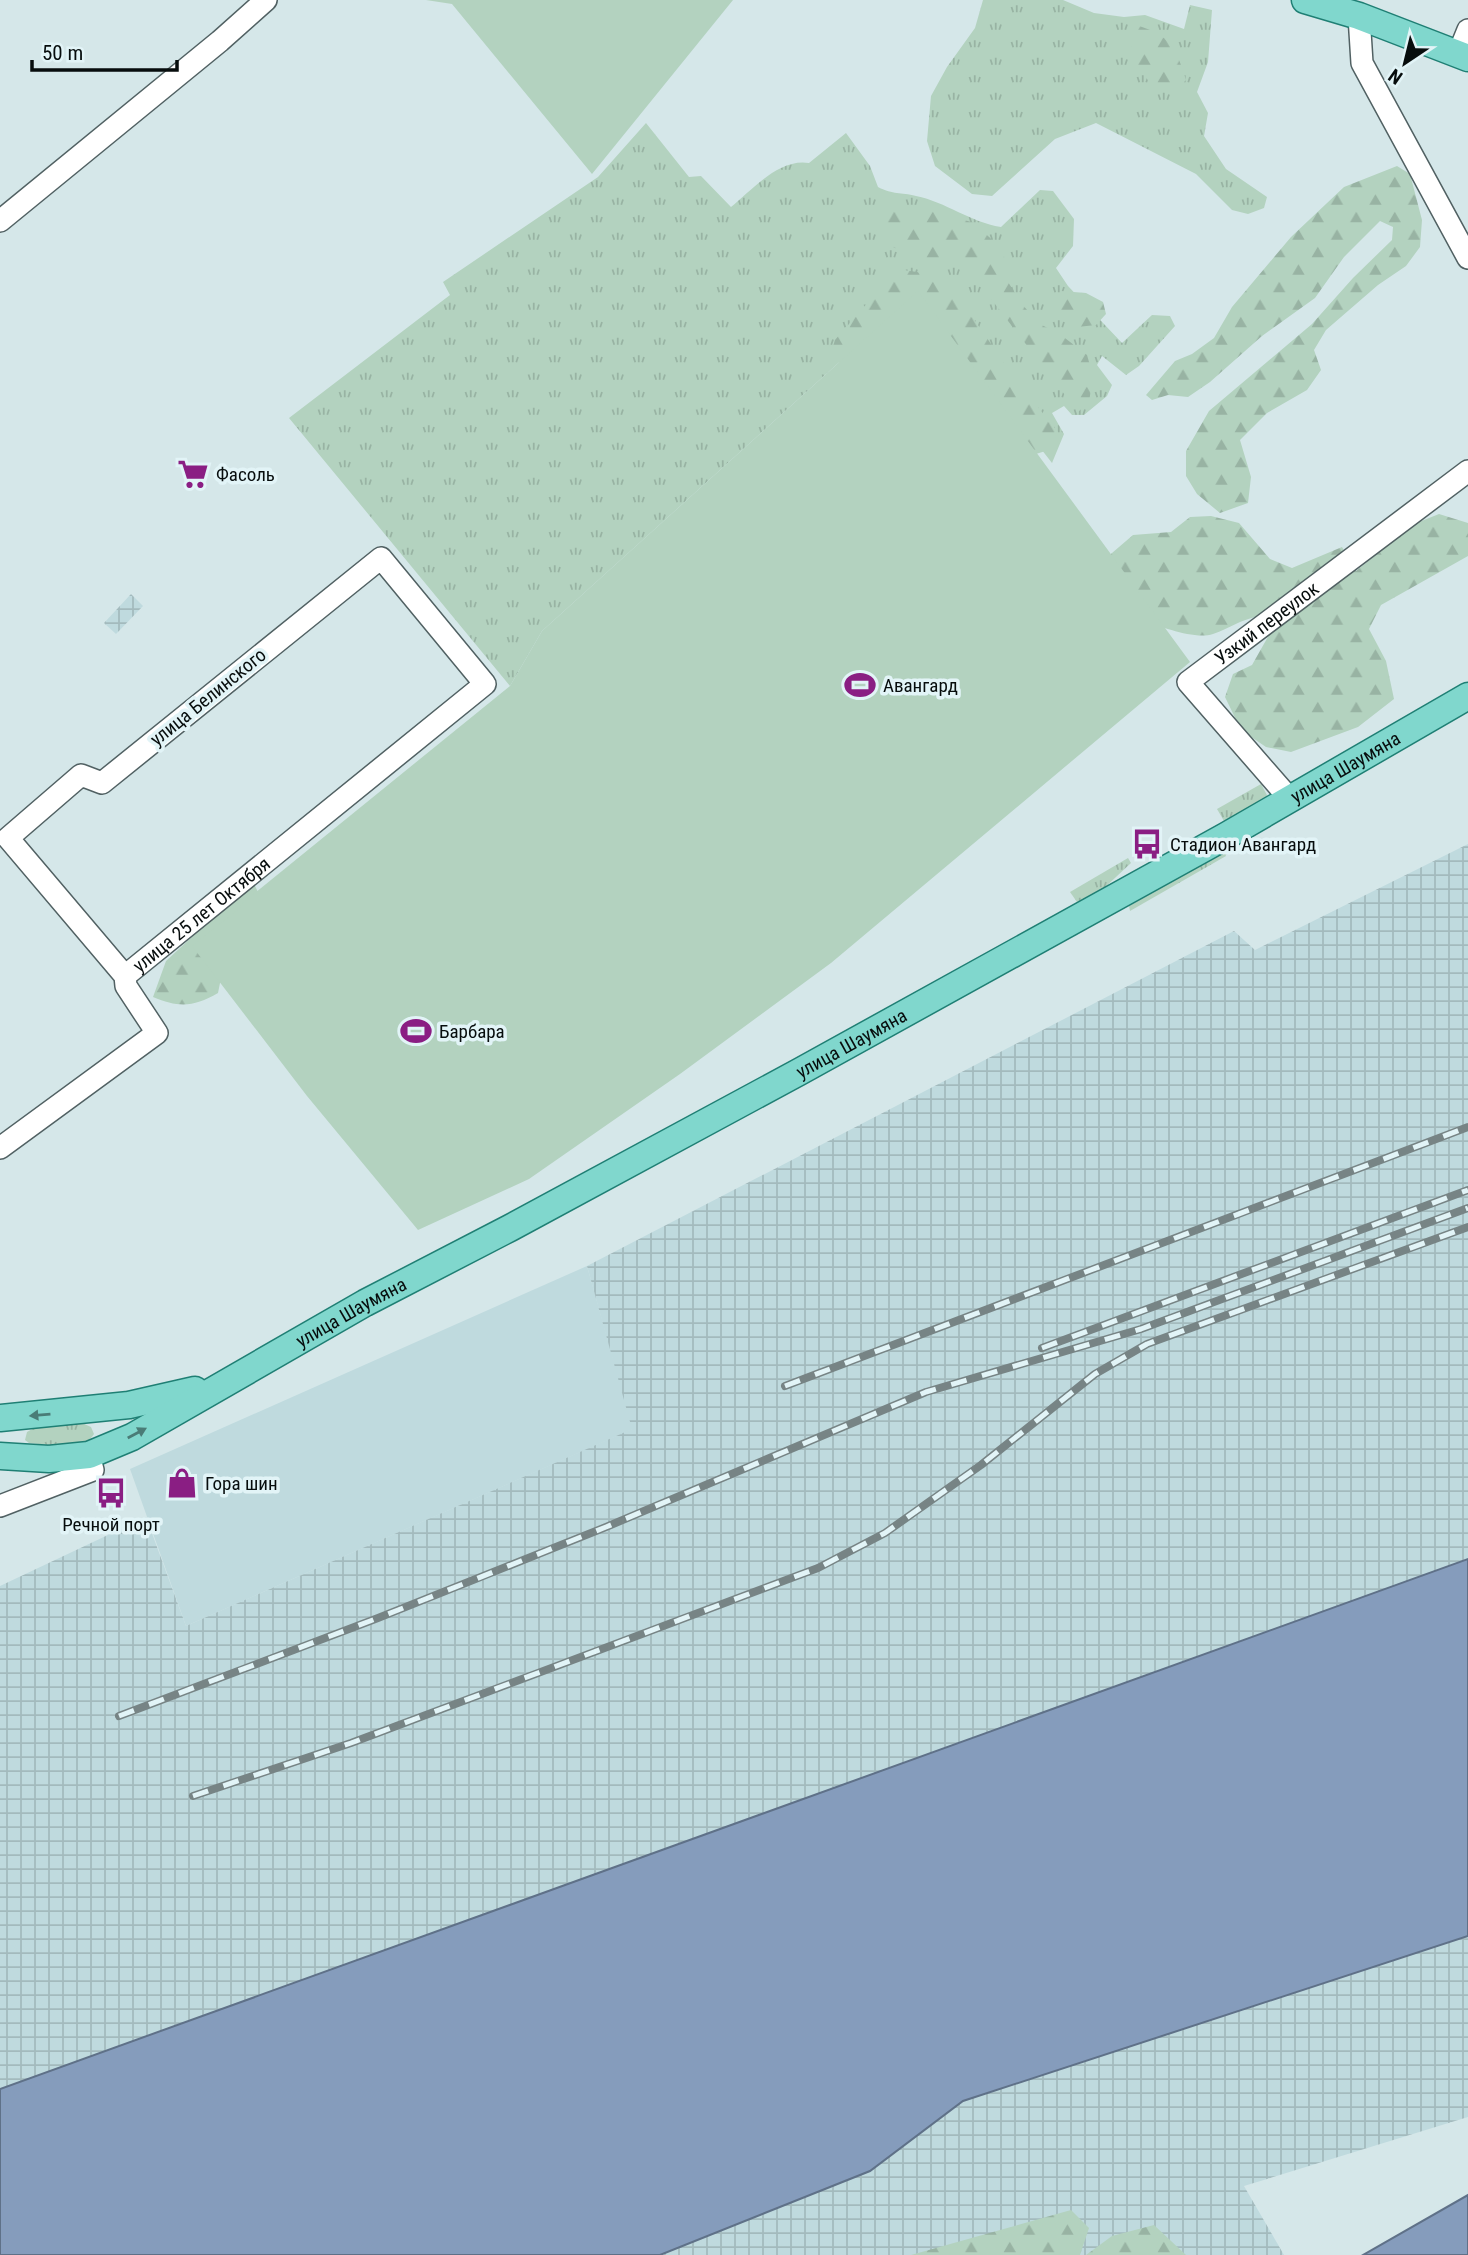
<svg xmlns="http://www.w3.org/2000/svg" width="1468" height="2255" viewBox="0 0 1468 2255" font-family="'Roboto Condensed',sans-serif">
  <defs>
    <pattern id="industrial-grid" width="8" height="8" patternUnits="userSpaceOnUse" patternTransform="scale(1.75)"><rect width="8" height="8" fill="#bfdade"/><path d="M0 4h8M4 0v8" fill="none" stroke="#a3babd"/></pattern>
    <pattern id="grass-tufts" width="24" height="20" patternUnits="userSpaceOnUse" patternTransform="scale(1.75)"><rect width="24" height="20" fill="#b3d2bf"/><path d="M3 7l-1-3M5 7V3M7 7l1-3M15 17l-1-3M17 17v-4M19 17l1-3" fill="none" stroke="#98b3a3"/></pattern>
    <pattern id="forest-firs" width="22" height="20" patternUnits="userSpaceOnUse" patternTransform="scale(1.75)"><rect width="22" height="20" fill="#b3d2bf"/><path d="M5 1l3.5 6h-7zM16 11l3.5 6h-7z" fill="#98b3a3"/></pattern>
  </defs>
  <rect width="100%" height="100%" fill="#d5e7e9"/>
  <!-- built -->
  <path fill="#bfdade" d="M587,1266L633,1429L186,1626L130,1469Z"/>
  <!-- industrial -->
  <g fill="url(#industrial-grid)">
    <path d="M131,594L143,606L116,634L104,623Z"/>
    <path d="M1468,844V1559L0,2089V1586L146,1517L186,1626L632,1429L587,1266L1234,931L1255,950Z"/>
    <path d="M1468,1936V2117L1244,2186L1284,2255H660L870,2171L963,2101Z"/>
  </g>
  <!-- grass -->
  <g fill="url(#grass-tufts)">
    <path d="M983,0H1063L1094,13L1124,17L1145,15L1184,29L1190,5L1212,10L1208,62L1197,92L1208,113L1204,136L1226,169L1267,197L1264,208L1248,214L1232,210L1196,174L1096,123L1055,139L992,196L972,194L935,166L927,141L931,96L947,67L975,28Z"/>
    <path d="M646,123L689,177L701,176L731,207C752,190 779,158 809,163L846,133L870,166L878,187C894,195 900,192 916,196C946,202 970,222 1001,227L1040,190L1053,191L1074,219L1073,246L1056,268L1068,286L1122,343L1152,315L1170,316L1175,326L1139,366L1126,375L1102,356L1097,365L1112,385L1107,396L1084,415H1072L1064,406L1052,413L1064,434L1052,463L918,291L542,631L510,686L289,418L450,295L443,282L598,177Z"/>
    <path d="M1261,784L1268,797L1224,821L1217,809Z"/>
    <path d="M1224,851L1226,856L1130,911L1129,906Z"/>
    <path d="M1128,858L1131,863L1101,891L1077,902L1070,892Z"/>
    <path d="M82,1423L91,1427L94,1434C83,1453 47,1444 29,1443L25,1440L27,1432L34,1428Z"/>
  </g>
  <!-- forest -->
  <g fill="url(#forest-firs)">
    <path d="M1136,25C1170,35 1176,48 1186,80L1173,94L1155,90L1139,68L1130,41Z"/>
    <path d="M1397,166L1410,174L1422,220L1420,247L1406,266L1378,285L1326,330L1314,350L1321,370L1307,390L1267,413L1240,440L1251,477L1248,503L1220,513L1197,494L1186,476V451L1209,411L1312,324L1353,278L1392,240L1393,227L1380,221L1344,257L1315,298L1262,336L1210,382L1188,397L1168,395L1152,400L1146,395L1175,361L1192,354L1214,338L1232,307L1291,237L1344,187Z"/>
    <path d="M901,204L933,210L974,223L1003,250L1008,282L1022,304L1038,323L1061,335L1087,355L1093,376L1089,402L1078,412L972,274L952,259L940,266L885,244L871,221Z"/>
    <path d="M897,269L930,274L969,312L1013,376L1058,432L1052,449L1023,458L846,365L829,359L835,340Z"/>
    <path d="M1061,291L1086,293L1103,302L1106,314L1096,325L1077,327L1057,312Z"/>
    <path d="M1439,514L1468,523V556L1381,605L1369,629L1386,661L1394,699L1358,727L1291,752L1266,747L1241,730L1225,697L1233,674L1252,665L1269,635L1259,616C1240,620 1230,628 1213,634C1195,640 1162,627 1144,621L1105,559L1133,535L1171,532L1190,517L1211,516L1239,523L1270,559L1292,568L1342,547L1356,571L1414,524Z"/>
    <path d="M254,884L262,900L221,978L218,993C194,1007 179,1008 153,997L166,961L222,909Z"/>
    <path d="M1071,2210L1089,2228L1080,2255H911Z"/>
    <path d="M1154,2225L1186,2255H1086L1112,2236Z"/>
  </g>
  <!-- green -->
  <g fill="#b3d2bf">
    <path d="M426,0H733L592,174L452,4Z"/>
    <path d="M918,291L1190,662L831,963L680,1074L529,1179L418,1230L307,1096L192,946L241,907L240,905L510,686L542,631Z"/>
  </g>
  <!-- water -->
  <g fill="#859cbc" stroke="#5f7188" stroke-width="2">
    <path d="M1468,1559V1936L963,2101L870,2171L660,2255H0V2089Z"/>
    <path d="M1468,2195V2255H1363Z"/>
  </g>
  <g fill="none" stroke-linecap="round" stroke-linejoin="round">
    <!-- minor casing -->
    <g stroke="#516163" stroke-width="24">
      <g id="minor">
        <path d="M1359,16L1362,63L1468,258"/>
        <path d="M1459,52L1468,30"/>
        <path d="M0,221L220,41L266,0"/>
        <path id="s1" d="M1289,798L1188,682L1468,471"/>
        <path id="s2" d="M0,1148L157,1033L126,986L125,976L485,684L381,558L102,783L81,775L8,838L125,976"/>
        <path d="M0,1506L93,1470L89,1455"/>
      </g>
    </g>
    <!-- major casing -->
    <g stroke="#1f7f74" stroke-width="29">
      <g id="major">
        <path d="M1305,0L1359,16L1468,58"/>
        <path d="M0,1418L129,1405L195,1390"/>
        <path id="s3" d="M0,1456L49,1459L89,1455L132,1437L365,1303L510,1228L799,1072L1226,836L1468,696"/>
      </g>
    </g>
    <!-- minor -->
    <use href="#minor" stroke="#fff" stroke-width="21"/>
    <!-- major -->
    <use href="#major" stroke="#80d7cd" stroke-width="26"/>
    <!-- rail casing -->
    <g stroke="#778485" stroke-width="8">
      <g id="rail">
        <path d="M1042,1348L1468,1190"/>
        <path d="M785,1386L1468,1127"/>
        <path d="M119,1716L378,1618L606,1527L926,1392L1141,1329L1468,1208"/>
        <path d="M193,1796L351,1743L818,1568L885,1533L981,1465L1095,1374L1147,1344L1468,1227"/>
      </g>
    </g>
    <!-- rail -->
    <use href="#rail" stroke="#e2f4f7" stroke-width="5" stroke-dasharray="16" stroke-linecap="butt"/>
  </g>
  <!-- one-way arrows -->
  <defs><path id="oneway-solid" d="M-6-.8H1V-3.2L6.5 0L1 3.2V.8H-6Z" transform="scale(1.75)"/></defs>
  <g fill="#4a7c77">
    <use href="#oneway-solid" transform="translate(40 1415) rotate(175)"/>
    <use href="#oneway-solid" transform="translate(137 1433) rotate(-28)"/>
  </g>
  <!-- icons -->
  <defs>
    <g id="supermarket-bare" transform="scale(2.415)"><path d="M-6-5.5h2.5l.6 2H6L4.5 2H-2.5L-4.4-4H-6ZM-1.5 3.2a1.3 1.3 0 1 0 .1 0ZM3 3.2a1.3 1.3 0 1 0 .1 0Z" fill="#8a1e83" stroke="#e2f4f7" stroke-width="2.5" paint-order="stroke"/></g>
    <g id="stadium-bare" transform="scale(2.415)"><path d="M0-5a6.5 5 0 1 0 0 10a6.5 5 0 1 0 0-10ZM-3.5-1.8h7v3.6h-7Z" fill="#8a1e83" stroke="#e2f4f7" stroke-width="2.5" paint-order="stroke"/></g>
    <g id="bus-bare" transform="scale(2.415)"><path d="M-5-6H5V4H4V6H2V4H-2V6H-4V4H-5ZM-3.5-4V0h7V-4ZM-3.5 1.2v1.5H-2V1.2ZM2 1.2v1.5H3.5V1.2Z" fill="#8a1e83" stroke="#e2f4f7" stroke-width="2.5" paint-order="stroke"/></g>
    <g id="shop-bare" transform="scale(2.415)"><path d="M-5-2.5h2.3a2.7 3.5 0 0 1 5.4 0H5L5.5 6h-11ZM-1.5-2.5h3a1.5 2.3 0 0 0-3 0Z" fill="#8a1e83" stroke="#e2f4f7" stroke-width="2.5" paint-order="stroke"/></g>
  </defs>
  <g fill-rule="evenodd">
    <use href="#supermarket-bare" x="193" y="474"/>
    <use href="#stadium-bare" x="860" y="685"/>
    <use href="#bus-bare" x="1147" y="844"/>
    <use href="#stadium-bare" x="416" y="1031"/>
    <use href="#shop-bare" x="182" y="1483"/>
    <use href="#bus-bare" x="111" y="1493"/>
  </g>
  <g text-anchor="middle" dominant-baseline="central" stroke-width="7" stroke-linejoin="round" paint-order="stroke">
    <!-- poi labels -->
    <g font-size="19" fill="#070d0d" stroke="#e2f4f7" text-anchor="start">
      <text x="216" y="474">Фасоль</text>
      <text x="883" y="685">Авангард</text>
      <text x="1170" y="844">Стадион Авангард</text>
      <text x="439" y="1031">Барбара</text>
      <text x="205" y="1483">Гора шин</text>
      <text x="111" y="1524" text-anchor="middle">Речной порт</text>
    </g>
    <!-- street labels -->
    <g font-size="19" fill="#070d0d" stroke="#e2f4f7">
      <text stroke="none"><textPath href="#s1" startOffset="252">Узкий переулок</textPath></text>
      <text transform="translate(208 697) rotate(-39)">улица Белинского</text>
      <text stroke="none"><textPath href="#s3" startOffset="1522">улица Шаумяна</textPath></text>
      <text stroke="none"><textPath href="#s2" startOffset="359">улица 25 лет Октября</textPath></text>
      <text stroke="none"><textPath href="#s3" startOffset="956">улица Шаумяна</textPath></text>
      <text stroke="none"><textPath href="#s3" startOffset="388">улица Шаумяна</textPath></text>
    </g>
  </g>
  <!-- north arrow -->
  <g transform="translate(1405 63) rotate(215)" stroke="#e2f4f7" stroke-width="5" paint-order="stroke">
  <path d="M0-5L12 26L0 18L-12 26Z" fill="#070d0d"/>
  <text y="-10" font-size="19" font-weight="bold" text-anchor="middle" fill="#070d0d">N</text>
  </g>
  <!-- scale -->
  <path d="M32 60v10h145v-10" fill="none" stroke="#070d0d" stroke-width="3.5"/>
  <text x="42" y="60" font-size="21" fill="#070d0d" stroke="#e2f4f7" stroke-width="5" paint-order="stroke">50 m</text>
</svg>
